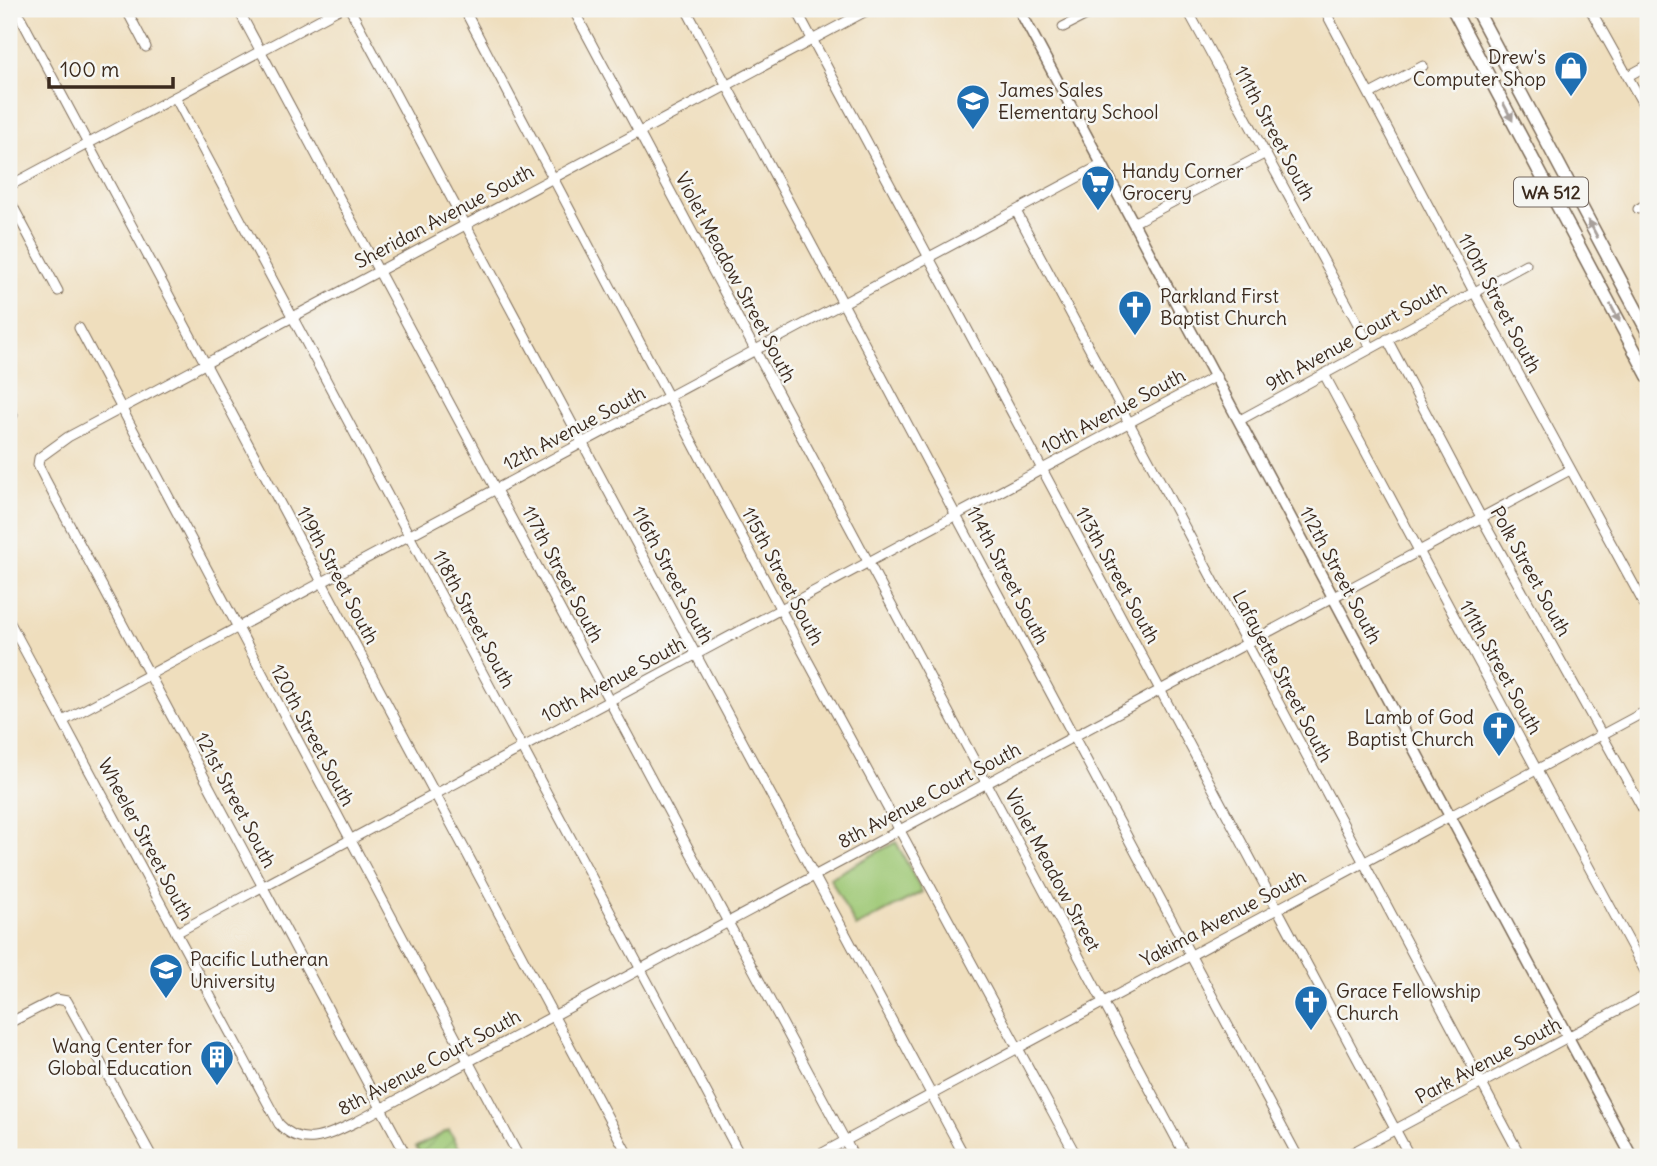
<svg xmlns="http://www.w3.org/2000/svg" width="1657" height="1166" viewBox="0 0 1657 1166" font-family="Delius,sans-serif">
  <defs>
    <pattern id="garden-furrows" width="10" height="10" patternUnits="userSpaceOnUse" patternTransform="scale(1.75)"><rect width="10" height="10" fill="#9ec874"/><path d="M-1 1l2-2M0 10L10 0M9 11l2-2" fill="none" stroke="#82a35f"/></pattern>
  </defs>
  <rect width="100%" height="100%" fill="#f6f6f2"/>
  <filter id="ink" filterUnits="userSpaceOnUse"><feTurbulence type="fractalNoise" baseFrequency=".0143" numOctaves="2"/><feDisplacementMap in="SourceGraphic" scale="14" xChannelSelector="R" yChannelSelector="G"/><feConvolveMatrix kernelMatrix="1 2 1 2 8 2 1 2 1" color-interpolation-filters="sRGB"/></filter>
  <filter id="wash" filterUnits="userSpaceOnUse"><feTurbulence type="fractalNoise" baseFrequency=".00686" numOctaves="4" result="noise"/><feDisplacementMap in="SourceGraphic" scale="28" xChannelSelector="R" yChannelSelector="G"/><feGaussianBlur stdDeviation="1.57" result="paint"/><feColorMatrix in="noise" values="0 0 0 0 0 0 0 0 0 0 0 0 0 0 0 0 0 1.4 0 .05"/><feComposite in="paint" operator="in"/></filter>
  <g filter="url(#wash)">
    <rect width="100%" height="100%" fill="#efdebd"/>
    <!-- park -->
    <path fill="#9ec874" stroke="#6c7949" stroke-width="2" d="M896,842L922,892L856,927L830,878Z"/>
    <!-- garden -->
    <path fill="url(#garden-furrows)" stroke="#6c7949" stroke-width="2" d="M449,1130L464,1157H422L416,1147Z"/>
  </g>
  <g filter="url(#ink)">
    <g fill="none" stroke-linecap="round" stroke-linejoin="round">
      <!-- minor casing -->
      <g stroke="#7a6956" stroke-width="11">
        <g id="minor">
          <path d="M16,9L629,1157"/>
          <path d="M126,9L146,47"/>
          <path d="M238,9L854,1157"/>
          <path d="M350,9L965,1157"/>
          <path d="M464,9L803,652L1077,1157"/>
          <path d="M573,9L1186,1157"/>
          <path d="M686,9L1298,1157"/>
          <path d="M796,9L1410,1157"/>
          <path d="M1187,9L1371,348"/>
          <path d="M1324,9L1474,292L1648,611"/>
          <path d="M1590,9L1648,113"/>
          <path d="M1063,27L1098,9"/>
          <path d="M1628,76L1648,65"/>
          <path d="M1370,94L1423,66"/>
          <path d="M175,97L741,1157"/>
          <path d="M9,186L339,9"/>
          <path d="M9,199L58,291"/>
          <path d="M1638,209L1648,203"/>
          <path d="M1016,211L1521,1157"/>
          <path d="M1133,223L1266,153"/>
          <path d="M79,328L519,1157"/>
          <path d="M1387,339L1482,519L1648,818"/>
          <path d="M1324,374L1648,977"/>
          <path d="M9,408L13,415"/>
          <path d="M1240,420L1526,264"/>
          <path d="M9,621L279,1124C303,1150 329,1135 356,1122L1570,470"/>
          <path d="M63,721L1101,165"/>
          <path d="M176,933L1216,376"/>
          <path d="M9,1023L56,999L67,1001L152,1157"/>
          <path d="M407,1157L45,479L38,465L39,458L68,437L870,9"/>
          <path d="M815,1157L1648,710"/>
          <path d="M1344,1157L1648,994"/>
        </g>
      </g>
      <!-- major casing -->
      <g stroke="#7a6956" stroke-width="13">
        <path id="major" d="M1019,9L1632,1157"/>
      </g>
      <!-- highway casing -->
      <g stroke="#7a6956" stroke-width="15">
        <g id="highway">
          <path d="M1453,9L1648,376"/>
          <path d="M1476,9L1648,332"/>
        </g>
      </g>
      <!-- minor -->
      <use href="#minor" stroke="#fff" stroke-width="9"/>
      <!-- major -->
      <use href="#major" stroke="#fff" stroke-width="10"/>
      <!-- highway -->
      <use href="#highway" stroke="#fff" stroke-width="12"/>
    </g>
    <!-- one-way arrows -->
    <defs><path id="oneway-solid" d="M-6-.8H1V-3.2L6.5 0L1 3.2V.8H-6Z" transform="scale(1.75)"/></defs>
    <g fill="#a79f9a">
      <use href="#oneway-solid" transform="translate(1508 112) rotate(62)"/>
      <use href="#oneway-solid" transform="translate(1593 229) rotate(-118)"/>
      <use href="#oneway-solid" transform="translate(1615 313) rotate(62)"/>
    </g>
  </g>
  <!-- icons -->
  <defs>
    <g id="shop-pin" transform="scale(1.75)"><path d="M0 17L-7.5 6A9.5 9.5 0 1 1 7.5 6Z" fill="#1f6fb2" stroke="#f6f6f2"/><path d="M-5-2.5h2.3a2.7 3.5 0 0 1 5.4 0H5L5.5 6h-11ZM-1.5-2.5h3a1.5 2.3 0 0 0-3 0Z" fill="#fff"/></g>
    <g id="school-pin" transform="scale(1.75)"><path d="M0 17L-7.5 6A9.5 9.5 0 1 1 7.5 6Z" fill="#1f6fb2" stroke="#f6f6f2"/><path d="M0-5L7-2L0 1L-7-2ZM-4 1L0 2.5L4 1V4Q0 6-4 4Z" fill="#fff"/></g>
    <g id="supermarket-pin" transform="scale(1.75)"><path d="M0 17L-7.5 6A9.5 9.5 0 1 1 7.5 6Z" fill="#1f6fb2" stroke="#f6f6f2"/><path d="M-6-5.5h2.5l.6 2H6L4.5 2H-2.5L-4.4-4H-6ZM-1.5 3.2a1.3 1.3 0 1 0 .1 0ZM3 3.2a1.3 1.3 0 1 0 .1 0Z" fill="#fff"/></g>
    <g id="church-pin" transform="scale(1.75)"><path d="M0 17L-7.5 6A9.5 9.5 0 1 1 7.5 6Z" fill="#1f6fb2" stroke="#f6f6f2"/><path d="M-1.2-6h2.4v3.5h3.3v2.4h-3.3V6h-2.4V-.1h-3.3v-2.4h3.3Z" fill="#fff"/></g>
    <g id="university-pin" transform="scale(1.75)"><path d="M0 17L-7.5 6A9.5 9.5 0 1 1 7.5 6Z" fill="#1f6fb2" stroke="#f6f6f2"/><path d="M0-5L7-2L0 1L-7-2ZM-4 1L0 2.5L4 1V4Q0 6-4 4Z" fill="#fff"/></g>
    <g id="building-pin" transform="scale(1.75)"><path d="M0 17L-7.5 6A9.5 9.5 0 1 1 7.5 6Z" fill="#1f6fb2" stroke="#f6f6f2"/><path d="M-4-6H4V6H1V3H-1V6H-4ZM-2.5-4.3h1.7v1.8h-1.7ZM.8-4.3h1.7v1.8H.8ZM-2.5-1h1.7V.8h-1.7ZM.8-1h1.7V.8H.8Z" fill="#fff"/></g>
  </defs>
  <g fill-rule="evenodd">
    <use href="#shop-pin" x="1571" y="68"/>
    <use href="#school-pin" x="973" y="101"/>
    <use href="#supermarket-pin" x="1098" y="182"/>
    <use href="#church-pin" x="1135" y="307"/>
    <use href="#church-pin" x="1499" y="728"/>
    <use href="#university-pin" x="166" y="970"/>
    <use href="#church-pin" x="1311" y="1002"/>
    <use href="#building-pin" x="217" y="1057"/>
  </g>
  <g text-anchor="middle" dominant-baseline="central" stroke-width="5" stroke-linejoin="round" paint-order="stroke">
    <!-- shield labels -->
    <rect fill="#f6f6f2" stroke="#73675e" stroke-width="2" x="1514" y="177.5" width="74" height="29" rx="5"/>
    <g font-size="18" font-weight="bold" fill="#3b2a1e">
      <text x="1551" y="192">WA 512</text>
    </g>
    <!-- poi labels -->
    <g font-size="19" fill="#3b2a1e" stroke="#f6f6f2" text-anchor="start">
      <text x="1546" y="57" text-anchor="end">Drew's<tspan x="1546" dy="22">Computer Shop</tspan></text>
      <text x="998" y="90">James Sales<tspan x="998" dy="22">Elementary School</tspan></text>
      <text x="1122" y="171">Handy Corner<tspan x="1122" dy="22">Grocery</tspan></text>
      <text x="1160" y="296">Parkland First<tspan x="1160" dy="22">Baptist Church</tspan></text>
      <text x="1474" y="717" text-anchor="end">Lamb of God<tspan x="1474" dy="22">Baptist Church</tspan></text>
      <text x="190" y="959">Pacific Lutheran<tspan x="190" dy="22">University</tspan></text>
      <text x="1336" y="991">Grace Fellowship<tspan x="1336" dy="22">Church</tspan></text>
      <text x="192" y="1046" text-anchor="end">Wang Center for<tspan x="192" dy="22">Global Education</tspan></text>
    </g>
    <!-- street labels -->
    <g font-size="19" fill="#3b2a1e" stroke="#f6f6f2">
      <text transform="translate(1275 133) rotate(62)">111th Street South</text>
      <text transform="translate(444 216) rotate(-28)">Sheridan Avenue South</text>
      <text transform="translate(736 277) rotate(62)">Violet Meadow Street South</text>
      <text transform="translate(1500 303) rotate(62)">110th Street South</text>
      <text transform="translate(1356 336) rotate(-29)">9th Avenue Court South</text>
      <text transform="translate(1113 411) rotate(-28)">10th Avenue South</text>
      <text transform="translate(574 428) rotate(-28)">12th Avenue South</text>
      <text transform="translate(1531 571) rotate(61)">Polk Street South</text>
      <text transform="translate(563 574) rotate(62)">117th Street South</text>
      <text transform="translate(338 575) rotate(62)">119th Street South</text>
      <text transform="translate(673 575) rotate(62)">116th Street South</text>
      <text transform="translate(1008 575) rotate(62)">114th Street South</text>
      <text transform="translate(1118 575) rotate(61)">113th Street South</text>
      <text transform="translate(1341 575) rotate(62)">112th Street South</text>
      <text transform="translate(783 576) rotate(62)">115th Street South</text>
      <text transform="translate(474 619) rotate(62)">118th Street South</text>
      <text transform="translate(1501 667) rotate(61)">111th Street South</text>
      <text transform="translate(1283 676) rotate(62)">Lafayette Street South</text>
      <text transform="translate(613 679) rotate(-28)">10th Avenue South</text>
      <text transform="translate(313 735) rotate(62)">120th Street South</text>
      <text transform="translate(929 795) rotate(-28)">8th Avenue Court South</text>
      <text transform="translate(236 800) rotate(62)">121st Street South</text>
      <text transform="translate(146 839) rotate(62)">Wheeler Street South</text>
      <text transform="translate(1053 870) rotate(62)">Violet Meadow Street</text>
      <text transform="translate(1223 918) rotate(-28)">Yakima Avenue South</text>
      <text transform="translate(1488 1060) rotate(-28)">Park Avenue South</text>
      <text transform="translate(429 1062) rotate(-28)">8th Avenue Court South</text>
    </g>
  </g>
  <!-- margin -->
  <rect width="1657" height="1166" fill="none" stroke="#f6f6f2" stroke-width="35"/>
  <!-- scale -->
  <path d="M49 77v10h124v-10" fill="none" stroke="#3b2a1e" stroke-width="3.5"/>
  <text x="60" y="77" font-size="21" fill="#3b2a1e" stroke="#f6f6f2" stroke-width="5" paint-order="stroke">100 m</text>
</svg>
